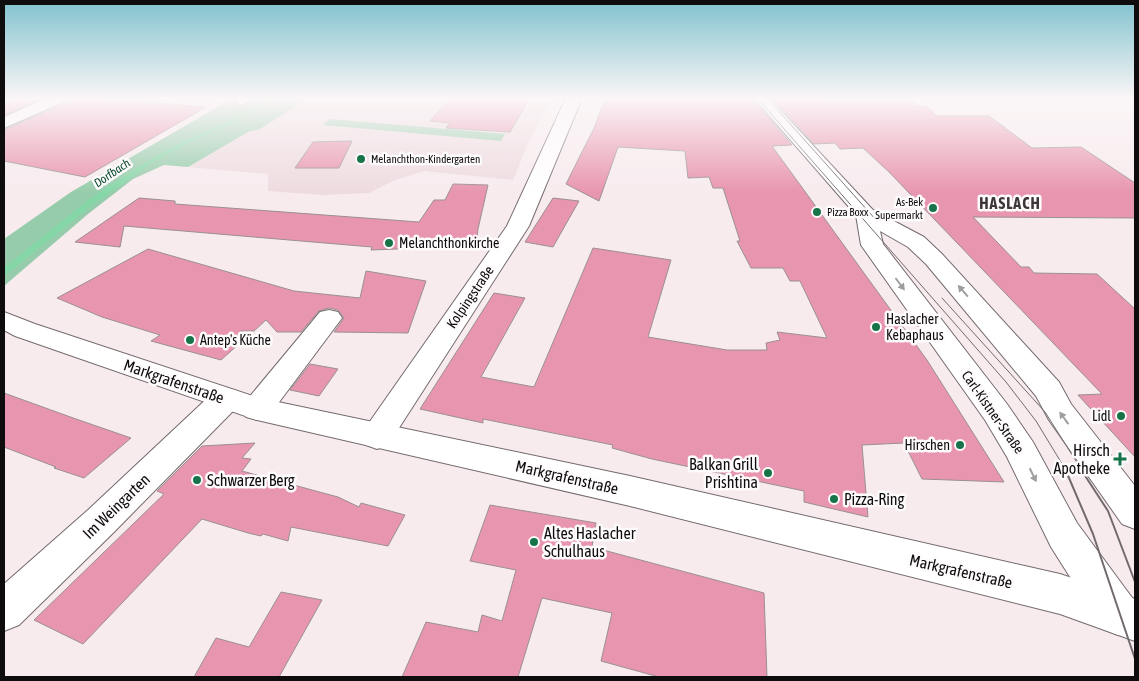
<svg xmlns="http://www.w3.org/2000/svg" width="1139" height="681" viewBox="0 0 1139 681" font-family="'Asap Condensed',sans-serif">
  <rect width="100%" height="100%" fill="#f7ebee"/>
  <!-- built -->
  <path fill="#eedbe0" d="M309,98H552L529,141L513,180L424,171L393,181L369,193L323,195L268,191V174L188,167L248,132L260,129Z"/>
  <!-- green -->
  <g fill="#96ccab">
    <path d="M233,98H309L260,129L248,132L188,167L164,165L133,179L88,214L4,286V239L71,192Z"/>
    <path d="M330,119L505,134L501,141L323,125Z"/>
  </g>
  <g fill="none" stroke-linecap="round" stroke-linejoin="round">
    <!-- stream -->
    <path fill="#86d7a8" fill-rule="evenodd" d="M268,98H275L231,124L186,144L150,164L94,204L7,274L4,275V268L88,200L146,162L182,142L227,122Z"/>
  </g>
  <!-- building -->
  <g fill="#e895af" stroke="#9a9092">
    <path d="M19,98H43L4,115V104Z"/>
    <path d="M70,98H96L206,107L85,177L4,161V130L67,103Z"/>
    <path d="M450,98H530L510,132L446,128L450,123L430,121Z"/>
    <path d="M605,98H752L792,145L772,146L927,360L1004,482L922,479L904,443L862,445L868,517L804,502V491L652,459L612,448L613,445L483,419V423L420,409L494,293L525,298L481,377L534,387L593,248L671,260L648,337L727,350H767L766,343L780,340L777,332L827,338L800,281H790L783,268H751L737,241H740L723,188H713L709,177L688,178L685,151L618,147L599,201L566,184L595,126Z"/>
    <path d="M772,98L912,100L918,106L927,107L937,116H989L1032,148L1081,147L1135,183V218L973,217L1021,267H1029L1034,273L1097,274L1135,309V457L1078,395L1102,394L889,172L863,148L840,149L835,143L814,144Z"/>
    <path d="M352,141L339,168H295L313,142Z"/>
    <path d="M453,184L488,185L478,229L476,246L371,250L372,247L124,226L120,247L75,242L139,198L175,201V204L419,222L434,200H445Z"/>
    <path d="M553,198L579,201L553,247L525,242Z"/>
    <path d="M148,249L294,291L360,298L366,271L426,281L408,333L334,332L344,318L338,310L329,308L319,311L301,332H277L266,320L254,331H241L240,343L221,360L151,341L160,335L102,317L57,298Z"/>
    <path d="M310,364L338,369L319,396L290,390Z"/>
    <path d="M4,393L76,419L131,438L84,478L54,468L56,467L4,447Z"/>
    <path d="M255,443L242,458L251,459L242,471L338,497L359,507L361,503L405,515L388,546L291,527L288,541L263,534L261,536L248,533L202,519L83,644L34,620L164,494L157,491L202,446Z"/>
    <path d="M490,505L596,523L592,547L764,593L767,677H659L601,661L612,613L542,598L518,677H402L426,622L478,632L482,615L502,621L516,570L470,561Z"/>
    <path d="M281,592L322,600L279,677H194L216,638L249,647Z"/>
  </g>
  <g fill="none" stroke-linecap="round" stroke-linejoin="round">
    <!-- minor casing -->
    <g stroke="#746a6d" stroke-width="2">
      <g id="minor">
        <path d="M48,98H68L66,101L4,128V117Z"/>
        <path d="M237,98H254L243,105L238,103Z"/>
        <path d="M566,98H582L529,226L388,445L377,449L366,445L361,436L366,427L507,226Z"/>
        <path d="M754,98H769L873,210L924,237L942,254L1059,382L1071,404L1135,486V529L1122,524L1049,420L1036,396L926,264L908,247L880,231L883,244L1007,404L1033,442L1077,523L1133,599C1136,609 1136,619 1133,629L1118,635L1103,629L1051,547L1007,457L985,420L861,245L856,215Z"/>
        <path d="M329,310L338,312L342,318L268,417L257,420L246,417L241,409L246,401L320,312Z"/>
        <path d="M226,388L237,391L241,399L237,407L114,532L19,625L4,631V584L88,510L215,391Z"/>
      </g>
    </g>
    <!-- tertiary casing -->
    <g stroke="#746a6d" stroke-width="2">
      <path id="tertiary" d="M4,312L35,324L259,398L630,476L1060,574L1135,599V641L1060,614L630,506L257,420L15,336L4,330Z"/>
    </g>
    <!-- minor -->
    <use href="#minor" fill="#fff" fill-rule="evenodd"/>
    <!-- tertiary -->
    <use href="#tertiary" fill="#fff" fill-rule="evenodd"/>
    <!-- tram-far1 -->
    <g stroke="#726b6d" stroke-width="1">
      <path d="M757,98L1006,382L1036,421L1067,472"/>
      <path d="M767,98L877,221"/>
      <path d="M942,298L1045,412L1083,472"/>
    </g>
    <!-- tram -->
    <g stroke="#726b6d" stroke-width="2">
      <path d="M1066,471L1093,534L1135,659"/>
      <path d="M1082,471L1108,511L1135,582"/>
    </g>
  </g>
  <!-- one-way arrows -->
  <defs><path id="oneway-solid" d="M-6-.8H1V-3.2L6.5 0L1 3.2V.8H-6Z" transform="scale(1.25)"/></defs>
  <g fill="#9f9e9e">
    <use href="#oneway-solid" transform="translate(900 284) rotate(53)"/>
    <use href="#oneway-solid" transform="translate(963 291) rotate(-131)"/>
    <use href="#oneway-solid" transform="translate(1064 418) rotate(-126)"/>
    <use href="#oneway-solid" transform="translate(1033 475) rotate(64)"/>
  </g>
  <!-- sky -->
  <linearGradient id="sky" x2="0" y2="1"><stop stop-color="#81c2ce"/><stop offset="0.51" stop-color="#fbf6f7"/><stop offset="1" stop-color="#fbf6f7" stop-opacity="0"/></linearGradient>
  <rect width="1139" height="193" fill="url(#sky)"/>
  <!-- markers -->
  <g fill="#177449" stroke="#fefbfc" stroke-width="2">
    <circle cx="361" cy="159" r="5"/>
    <circle cx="933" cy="208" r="5"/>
    <circle cx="817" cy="212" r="5"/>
    <circle cx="389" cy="243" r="5"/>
    <circle cx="876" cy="327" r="5"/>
    <circle cx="190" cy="340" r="5"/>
    <circle cx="1121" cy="416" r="5"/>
    <circle cx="960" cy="445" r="5"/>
    <path d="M1117.5 451.5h5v5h5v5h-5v5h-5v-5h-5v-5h5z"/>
    <circle cx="768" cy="473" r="5"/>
    <circle cx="197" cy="480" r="5"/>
    <circle cx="834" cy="499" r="5"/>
    <circle cx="534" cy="542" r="5"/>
  </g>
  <g text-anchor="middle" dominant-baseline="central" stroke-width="5" stroke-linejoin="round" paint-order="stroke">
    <!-- far-poi labels -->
    <g font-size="11" fill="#0f0c0d" stroke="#fefbfc" text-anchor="start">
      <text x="371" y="159">Melanchthon-Kindergarten</text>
      <text x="923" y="202" text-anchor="end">As-Bek<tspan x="923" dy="13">Supermarkt</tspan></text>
      <text x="827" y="212">Pizza Boxx</text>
    </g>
    <!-- far-water labels -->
    <g font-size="12" font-style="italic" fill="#084a2d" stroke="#fefbfc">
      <text transform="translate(112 173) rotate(-34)">Dorfbach</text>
    </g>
    <!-- poi labels -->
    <g font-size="14" fill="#0f0c0d" stroke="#fefbfc" text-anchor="start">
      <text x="399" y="243">Melanchthonkirche</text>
      <text x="886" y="319">Haslacher<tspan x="886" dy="16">Kebaphaus</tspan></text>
      <text x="200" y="340">Antep's Küche</text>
      <text x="1111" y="416" text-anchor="end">Lidl</text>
      <text x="950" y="445" text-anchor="end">Hirschen</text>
    </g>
    <!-- street labels -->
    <g font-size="14" fill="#0f0c0d" stroke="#fefbfc">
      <text transform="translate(470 297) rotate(-56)">Kolpingstraße</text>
      <text transform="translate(993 412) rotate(55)">Carl-Kistner-Straße</text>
    </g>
    <!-- far-district labels -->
    <g font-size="16" font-weight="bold" letter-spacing="1" fill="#3d3537" stroke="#fefbfc">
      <text x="1010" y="203">HASLACH</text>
    </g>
    <!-- near-street labels -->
    <g font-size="16" fill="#0f0c0d" stroke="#fefbfc">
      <text transform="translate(174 381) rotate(19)">Markgrafenstraße</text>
      <text transform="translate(567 477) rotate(13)">Markgrafenstraße</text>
      <text transform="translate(116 506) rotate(-44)">Im Weingarten</text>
      <text transform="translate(961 571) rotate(13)">Markgrafenstraße</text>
    </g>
    <!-- near-poi labels -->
    <g font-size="16" fill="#0f0c0d" stroke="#fefbfc" text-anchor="start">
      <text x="1110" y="450" text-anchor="end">Hirsch<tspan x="1110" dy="18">Apotheke</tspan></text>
      <text x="758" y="464" text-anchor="end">Balkan Grill<tspan x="758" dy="18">Prishtina</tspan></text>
      <text x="207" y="480">Schwarzer Berg</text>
      <text x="844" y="499">Pizza-Ring</text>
      <text x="544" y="533">Altes Haslacher<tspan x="544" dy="18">Schulhaus</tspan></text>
    </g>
  </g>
  <!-- border -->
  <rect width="1139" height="681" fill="none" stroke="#0f0c0d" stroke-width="10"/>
</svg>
